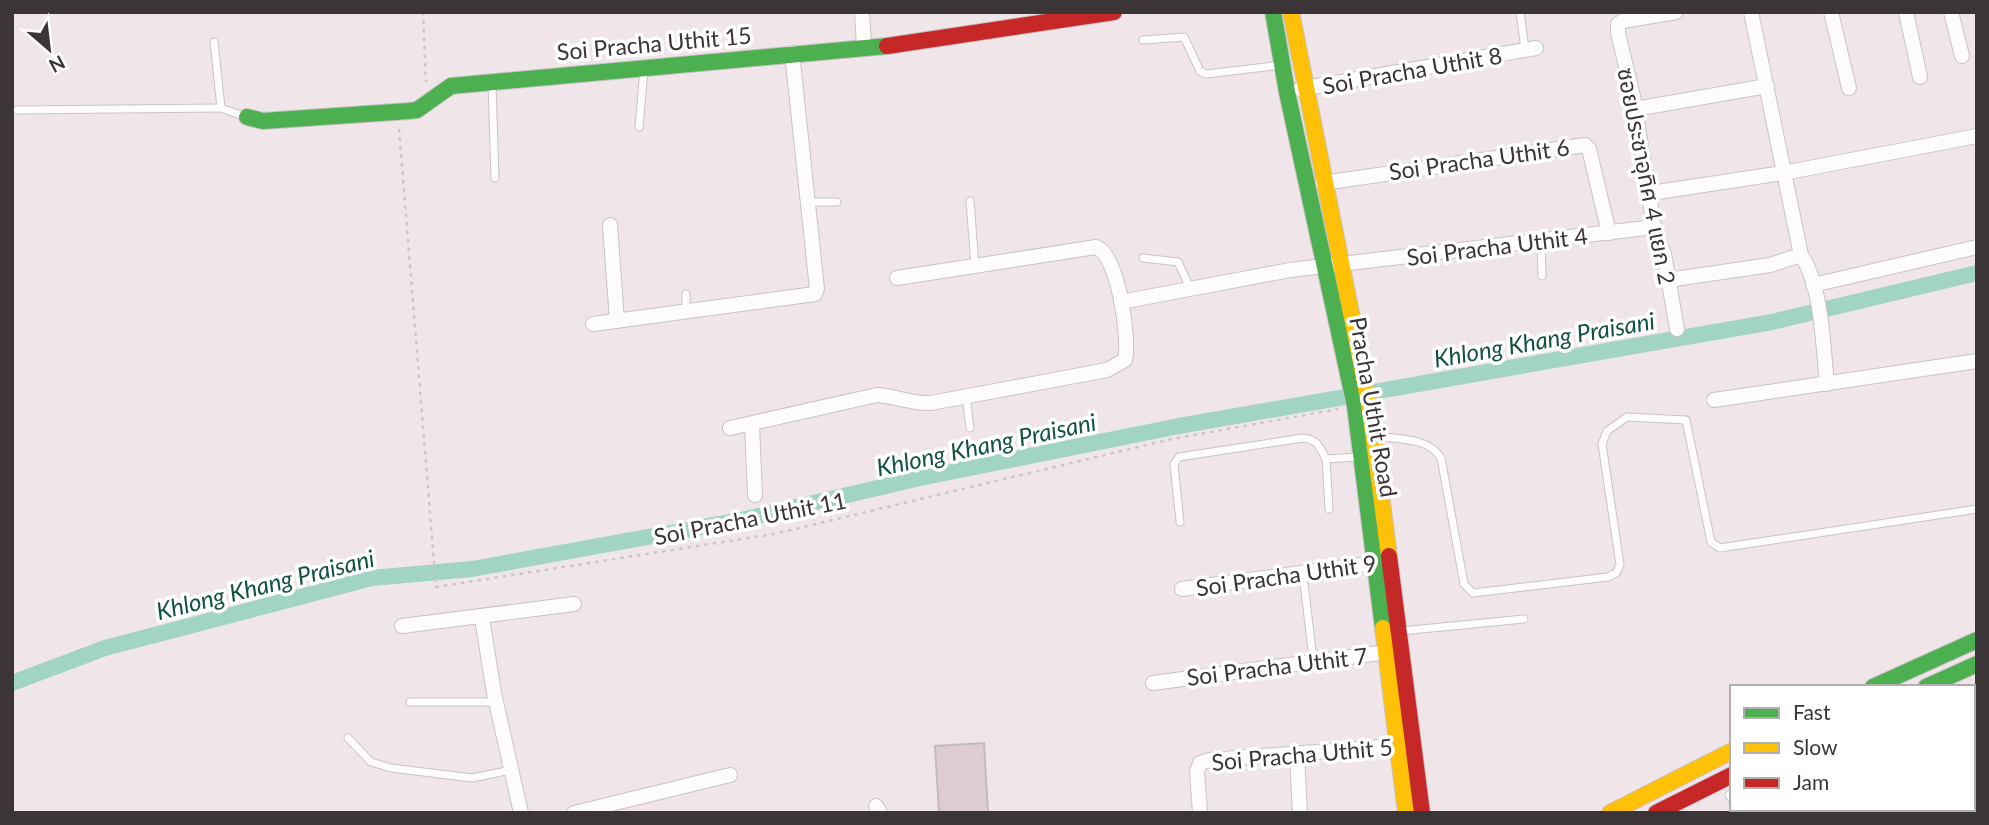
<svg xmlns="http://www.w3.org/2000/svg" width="1989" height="825" viewBox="0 0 1989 825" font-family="Lato,'Noto Sans Thai',sans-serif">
  <rect width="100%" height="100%" fill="#f0e6ea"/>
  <!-- green -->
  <path fill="#e4c9d4" d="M1977,729V813H1767L1776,809H1973V731Z"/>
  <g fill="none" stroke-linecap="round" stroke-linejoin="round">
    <!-- canal -->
    <path stroke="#a1d4c5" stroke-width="16" d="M12,683L105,648L372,578L472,569L741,520L920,478L1179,426L1772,322L1977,273"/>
  </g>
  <!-- building -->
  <path fill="#ddcdd3" stroke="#c2bbbd" stroke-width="2" d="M984,743L988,813H939L935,746Z"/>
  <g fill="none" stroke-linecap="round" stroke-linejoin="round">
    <!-- lane casing -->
    <g stroke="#cac3c6" stroke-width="9">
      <g id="lane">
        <path d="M1520,12L1525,49"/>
        <path d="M1143,40L1184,37L1200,71L1206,74L1282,65"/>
        <path d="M214,42L221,108L246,117"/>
        <path d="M492,84L495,178"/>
        <path d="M17,110L221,108"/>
        <path d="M639,127L644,69"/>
        <path d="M970,201L975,266"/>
        <path d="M808,202H837"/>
        <path d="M1541,242L1542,276"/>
        <path d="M1143,258L1178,262L1190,288"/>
        <path d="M686,294V311"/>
        <path d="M966,396L970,428"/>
        <path d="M1375,436C1396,439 1429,437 1441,458L1464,584L1473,593L1608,577L1616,573L1620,565L1602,444L1607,431L1627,417L1686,420L1711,542L1720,548L1977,509"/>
        <path d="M1326,459L1329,509"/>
        <path d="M1180,522L1174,464L1179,457L1303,438C1317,439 1320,447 1326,459L1359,457"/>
        <path d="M1303,575L1312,650"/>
        <path d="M1401,631L1524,619"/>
        <path d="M410,702H495"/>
        <path d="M348,738L371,762L391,768L472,778L511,770"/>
        <path d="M1729,795L1732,799"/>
        <path d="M1739,809L1740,813"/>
      </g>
    </g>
    <!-- street casing -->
    <g stroke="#cac3c6" stroke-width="16">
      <g id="street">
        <path d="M862,12L864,48"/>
        <path d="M1676,12L1623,21L1618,24V33L1633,96L1654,227L1664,254L1677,329"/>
        <path d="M1751,12L1801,255C1822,286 1823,346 1827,384"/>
        <path d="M1831,12L1849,88"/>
        <path d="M1906,12L1920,77"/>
        <path d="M1951,12L1962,56"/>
        <path d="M1300,89L1536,48"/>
        <path d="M1635,109L1767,86"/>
        <path d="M1323,183L1585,145L1589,149L1609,233"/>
        <path d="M1651,193L1783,173L1977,136"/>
        <path d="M610,225L617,321"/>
        <path d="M1668,280L1770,265L1801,255"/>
        <path d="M1813,285L1977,247"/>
        <path d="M1121,302L1290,270L1654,227"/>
        <path d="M593,324L815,294L817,289L792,53"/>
        <path d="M1714,400L1977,361"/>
        <path d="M752,424L755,495"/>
        <path d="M730,428L877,395C896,396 911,404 931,403L1107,370L1125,360C1130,338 1118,254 1096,247L897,278"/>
        <path d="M1182,589L1382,562"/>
        <path d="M482,618L494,693L521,813"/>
        <path d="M402,626L574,604"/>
        <path d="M1153,683L1395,651"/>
        <path d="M1297,755L1300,813"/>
        <path d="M876,806L880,813"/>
        <path d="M574,813L730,775"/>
        <path d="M1200,813L1197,772L1200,763L1210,760L1407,745"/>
      </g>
    </g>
    <!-- fast casing -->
    <g stroke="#cac3c6" stroke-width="18">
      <g id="fast">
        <path d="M1273,12L1287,92L1355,406L1383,628"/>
        <path d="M247,117L263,121L409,111L417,110L451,86L887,46"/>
        <path d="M1873,687L1977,640"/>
        <path d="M1926,687L1977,664"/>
      </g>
    </g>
    <!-- slow casing -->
    <g stroke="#cac3c6" stroke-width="18">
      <g id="slow">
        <path d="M1291,12L1369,403L1389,556"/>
        <path d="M1383,628L1406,813"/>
        <path d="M1610,813L1732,751"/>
      </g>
    </g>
    <!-- jam casing -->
    <g stroke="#cac3c6" stroke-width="18">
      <g id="jam">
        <path d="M887,46L1114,12"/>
        <path d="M1389,556L1422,813"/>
        <path d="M1656,813L1732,775"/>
      </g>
    </g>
    <!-- path -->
    <g stroke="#cbc7c8" stroke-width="2.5" stroke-dasharray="3.5 5" stroke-linecap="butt">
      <path d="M423,12L426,82"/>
      <path d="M399,129L436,587L774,534L1172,439L1338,409"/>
    </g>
    <!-- lane -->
    <use href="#lane" stroke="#fdfbfc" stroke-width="7"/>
    <!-- street -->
    <use href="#street" stroke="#fdfbfc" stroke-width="14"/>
    <!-- fast -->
    <use href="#fast" stroke="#4caf50" stroke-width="16"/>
    <!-- slow -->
    <use href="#slow" stroke="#ffc107" stroke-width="16"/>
    <!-- jam -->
    <use href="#jam" stroke="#c62828" stroke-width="16"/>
  </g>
  <g text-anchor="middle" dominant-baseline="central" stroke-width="7" stroke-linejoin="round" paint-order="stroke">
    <!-- street labels -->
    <g font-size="23" fill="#3c3538" stroke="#fff">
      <text transform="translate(654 43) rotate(-5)">Soi Pracha Uthit 15</text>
      <text transform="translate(1412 70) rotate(-10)">Soi Pracha Uthit 8</text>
      <text transform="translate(1479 159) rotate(-8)">Soi Pracha Uthit 6</text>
      <text transform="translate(1647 176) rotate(79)">ซอยประชาอุทิศ 4 แยก 2</text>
      <text transform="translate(1497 246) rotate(-7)">Soi Pracha Uthit 4</text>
      <text transform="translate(1374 407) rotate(80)">Pracha Uthit Road</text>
      <text transform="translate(750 518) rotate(-11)">Soi Pracha Uthit 11</text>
      <text transform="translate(1286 575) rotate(-8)">Soi Pracha Uthit 9</text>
      <text transform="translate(1277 666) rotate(-7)">Soi Pracha Uthit 7</text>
      <text transform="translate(1302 754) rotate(-5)">Soi Pracha Uthit 5</text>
    </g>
    <!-- water labels -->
    <g font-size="24" font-style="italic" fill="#115243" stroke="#fff">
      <text transform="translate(1544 339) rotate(-10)">Khlong Khang Praisani</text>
      <text transform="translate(986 444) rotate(-12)">Khlong Khang Praisani</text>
      <text transform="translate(265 584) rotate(-14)">Khlong Khang Praisani</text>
    </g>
  </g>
  <!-- border -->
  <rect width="1989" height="825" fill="none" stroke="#3c3538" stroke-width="28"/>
  <!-- legend -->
  <rect x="1730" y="685" width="245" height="126" fill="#ffffff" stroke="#b1aeaf" stroke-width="2"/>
  <rect x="1744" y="708" width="35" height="10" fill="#4caf50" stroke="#b1aeaf" stroke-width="2"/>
  <text x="1793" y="720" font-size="21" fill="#3c3538">Fast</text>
  <rect x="1744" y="743" width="35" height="10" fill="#ffc107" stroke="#b1aeaf" stroke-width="2"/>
  <text x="1793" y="755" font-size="21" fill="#3c3538">Slow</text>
  <rect x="1744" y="778" width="35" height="10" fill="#c62828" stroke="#b1aeaf" stroke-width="2"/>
  <text x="1793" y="790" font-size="21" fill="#3c3538">Jam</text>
  <!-- north arrow -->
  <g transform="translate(49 49) rotate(152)" stroke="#ffffff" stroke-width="5" paint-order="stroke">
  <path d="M0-5L12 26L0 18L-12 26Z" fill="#3c3538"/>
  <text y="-10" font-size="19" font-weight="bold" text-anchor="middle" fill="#3c3538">N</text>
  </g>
</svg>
